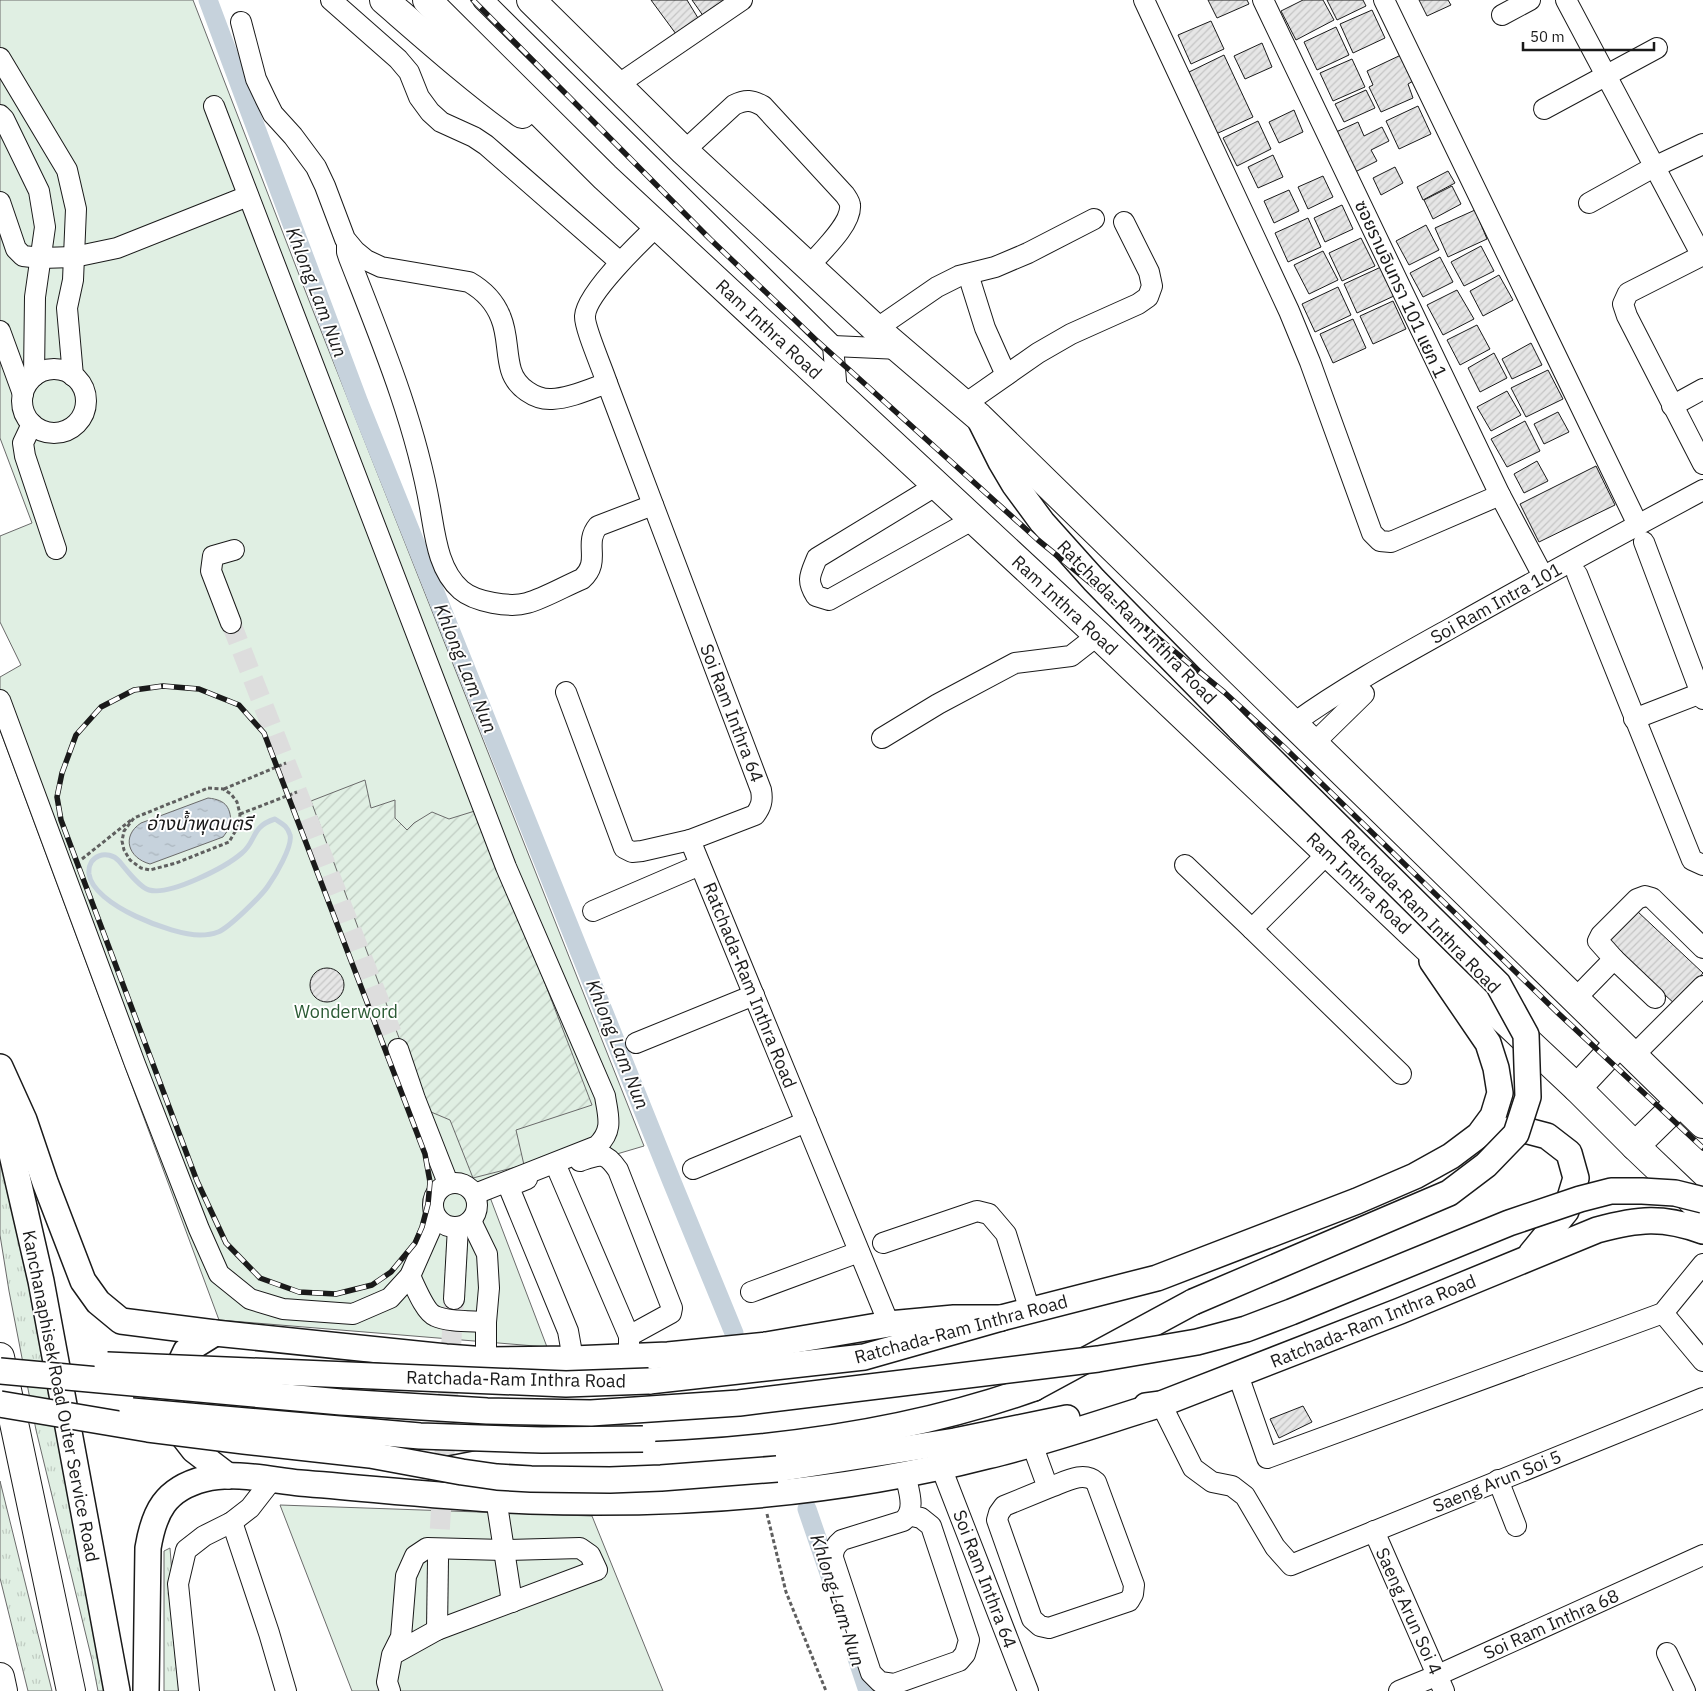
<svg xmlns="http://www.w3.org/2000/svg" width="1703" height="1691" viewBox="0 0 1703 1691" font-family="'IBM Plex Sans','Noto Sans Thai',sans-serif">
  <defs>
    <pattern id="grass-tufts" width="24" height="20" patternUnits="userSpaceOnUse" patternTransform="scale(1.25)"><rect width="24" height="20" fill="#e0efe3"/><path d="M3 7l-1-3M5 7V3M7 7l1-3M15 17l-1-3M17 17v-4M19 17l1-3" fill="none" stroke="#c0ccc2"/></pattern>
    <pattern id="garden-furrows" width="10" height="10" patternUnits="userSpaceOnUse" patternTransform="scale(1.25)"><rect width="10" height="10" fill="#e0efe3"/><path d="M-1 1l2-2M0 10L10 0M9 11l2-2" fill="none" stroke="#c0ccc2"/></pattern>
    <pattern id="water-ripples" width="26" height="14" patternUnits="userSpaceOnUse" patternTransform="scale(1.25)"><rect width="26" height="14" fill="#c6d2dc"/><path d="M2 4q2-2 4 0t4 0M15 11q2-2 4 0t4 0" fill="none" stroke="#aab4bc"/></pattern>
    <pattern id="building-hatch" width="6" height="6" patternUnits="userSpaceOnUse" patternTransform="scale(1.25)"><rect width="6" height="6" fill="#e6e6e6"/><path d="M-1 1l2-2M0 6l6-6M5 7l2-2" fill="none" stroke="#c5c5c5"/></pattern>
  </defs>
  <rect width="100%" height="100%" fill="#fff"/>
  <!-- grass -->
  <g fill="url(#grass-tufts)" stroke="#6a6a6a">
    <path d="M0,1143L40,1327L109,1691H98L92,1660L36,1430L9,1291L0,1235Z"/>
    <path d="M0,1481L52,1691H28L0,1578Z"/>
    <path d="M170,1548L181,1691H164V1551Z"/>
  </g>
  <!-- park -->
  <g fill="#e0efe3" stroke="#6a6a6a">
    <path d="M0,0H193L310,303L644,1146L488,1192L547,1347L219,1320L0,730V677L21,665L0,622V536L32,523L0,438Z"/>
    <path d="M280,1505L592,1516L663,1691H352Z"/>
  </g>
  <!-- garden -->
  <path fill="url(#garden-furrows)" stroke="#6a6a6a" d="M365,780L371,808L395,800V818L407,830L414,823L432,812L449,819L478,810L592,1105L516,1130L524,1165L473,1178L450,1120L431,1112L421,1097L311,801Z"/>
  <!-- water -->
  <path fill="url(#water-ripples)" stroke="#6a6a6a" d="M208,798C227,800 231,808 231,826L223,837L150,864C128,858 121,836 141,823Z"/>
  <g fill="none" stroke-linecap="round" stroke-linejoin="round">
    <!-- stream -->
    <path stroke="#c6d2dc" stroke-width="5" d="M275,819C281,823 288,826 290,835C293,846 275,876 268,886C262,895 229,928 218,932C213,934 205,935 200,935C172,935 93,905 89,874C87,855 108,849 119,861C126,869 139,887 149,890C170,896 226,867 242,853C257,841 250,827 275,819Z"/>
    <!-- canal -->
    <g stroke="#c6d2dc" stroke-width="19">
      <path d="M208,0L359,403L672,1182L734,1333"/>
      <path d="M807,1509L831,1579"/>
      <path d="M857,1658L868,1691"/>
    </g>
  </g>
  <!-- building -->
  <g fill="url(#building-hatch)" stroke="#1a1a1a">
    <path d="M651,0H687L698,18L676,34Z"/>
    <path d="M692,0H729L704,17Z"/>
    <path d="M1208,0H1247L1249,4L1217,18Z"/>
    <path d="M1303,0H1323L1334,20L1296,40L1281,11Z"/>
    <path d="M1327,0H1363L1366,6L1337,20Z"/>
    <path d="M1419,0H1448L1451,5L1427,16Z"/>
    <path d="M1372,10L1385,38L1353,53L1340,24Z"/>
    <path d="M1211,21L1224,49L1191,64L1178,35Z"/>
    <path d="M1336,27L1349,55L1317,70L1304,42Z"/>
    <path d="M1262,43L1272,67L1245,79L1234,56Z"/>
    <path d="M1224,55L1253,117L1216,134L1187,73Z"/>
    <path d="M1401,55L1415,80L1408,84L1413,98L1381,112L1369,87L1373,85L1367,71Z"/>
    <path d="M1352,59L1365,87L1333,101L1320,73Z"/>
    <path d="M1366,90L1375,108L1344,122L1335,104Z"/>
    <path d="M1418,106L1431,134L1399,149L1386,121Z"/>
    <path d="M1294,110L1303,132L1279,143L1269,122Z"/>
    <path d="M1258,121L1271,149L1237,166L1223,138Z"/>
    <path d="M1358,122L1364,136L1382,127L1389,141L1371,150L1377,161L1355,172L1336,132Z"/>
    <path d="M1273,155L1283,177L1258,188L1248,167Z"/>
    <path d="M1395,167L1403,183L1381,195L1373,178Z"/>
    <path d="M1448,171L1455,183L1423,200L1417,187Z"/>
    <path d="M1323,176L1333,197L1308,209L1298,187Z"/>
    <path d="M1452,186L1461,204L1433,219L1424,200Z"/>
    <path d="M1289,190L1299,211L1274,223L1264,201Z"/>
    <path d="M1342,205L1353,229L1325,242L1314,218Z"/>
    <path d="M1475,210L1487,239L1448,257L1435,228Z"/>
    <path d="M1308,218L1321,247L1288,262L1275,233Z"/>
    <path d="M1426,225L1439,250L1409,265L1396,241Z"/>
    <path d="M1361,238L1375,266L1342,281L1329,253Z"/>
    <path d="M1481,246L1494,271L1464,286L1451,262Z"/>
    <path d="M1323,251L1338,280L1309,294L1294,265Z"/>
    <path d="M1440,257L1453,282L1423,297L1410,273Z"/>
    <path d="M1381,267L1394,296L1357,313L1344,284Z"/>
    <path d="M1499,275L1513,300L1483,316L1470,291Z"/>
    <path d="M1338,287L1351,315L1315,332L1302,304Z"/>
    <path d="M1457,290L1474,319L1443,335L1427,305Z"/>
    <path d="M1393,301L1406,329L1373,344L1360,316Z"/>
    <path d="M1353,319L1366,348L1333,363L1320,334Z"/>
    <path d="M1477,325L1490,349L1460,365L1447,340Z"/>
    <path d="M1531,343L1542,365L1512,379L1502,359Z"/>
    <path d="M1494,353L1507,378L1480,392L1468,368Z"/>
    <path d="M1548,370L1563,399L1526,417L1511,388Z"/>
    <path d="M1507,391L1521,415L1491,431L1477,407Z"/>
    <path d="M1558,412L1569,432L1544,444L1534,424Z"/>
    <path d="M1525,421L1540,451L1507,467L1491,439Z"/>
    <path d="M1537,461L1548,481L1524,493L1514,474Z"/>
    <path d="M1596,466L1615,505L1539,542L1520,504Z"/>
    <path d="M1637,911L1703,973L1676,1005L1606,941Z"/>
    <circle cx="327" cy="985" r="17"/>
    <path d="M1303,1406L1312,1422L1279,1438L1270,1419Z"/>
  </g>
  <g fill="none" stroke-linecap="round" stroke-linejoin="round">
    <!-- minor-tunnel -->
    <g stroke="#ddd" stroke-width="20" stroke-dasharray="20 10" stroke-linecap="butt">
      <path d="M231,623L398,1049"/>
      <path d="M438,1559L454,1299"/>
    </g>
    <!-- minor casing -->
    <g stroke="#1a1a1a" stroke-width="22">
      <g id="minor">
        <path d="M331,0L398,59L409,72L419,97L430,112L441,122L474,137L486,145L620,262"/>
        <path d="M483,0L833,346L837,392"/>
        <path d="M1144,0L1289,311L1310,362L1372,533L1380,541L1391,542L1500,495"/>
        <path d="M1263,0L1500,495L1543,576"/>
        <path d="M1384,0L1638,525"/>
        <path d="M1566,0L1702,256"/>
        <path d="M1502,15L1530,0"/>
        <path d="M241,22L256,79L266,100L273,114L293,136L316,167L325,186L345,239L355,251L366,260L381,267L469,282C483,290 495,302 501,318C508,335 506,353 511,370C516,387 535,400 552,399C571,398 590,389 607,383"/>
        <path d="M0,58L67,170L76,209L73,280L67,308L73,376"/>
        <path d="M616,86L742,0"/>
        <path d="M214,106L506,867L605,1096C608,1116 614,1130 597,1146L475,1194"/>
        <path d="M1544,109L1657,48"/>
        <path d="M0,115L4,119L39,191L45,227L35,297L34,376"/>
        <path d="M684,151L734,105C746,99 752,100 763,106L845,195C847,198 850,202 850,205C852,224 821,252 809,266"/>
        <path d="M0,202L16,249L23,256L41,258L74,257L117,248L248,196"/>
        <path d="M1589,203L1654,167L1703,144"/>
        <path d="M347,242V252L349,258C381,340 415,421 430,507C435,535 438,570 461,590C475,602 510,608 527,603C545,598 565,586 582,579C602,561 583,544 598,526L653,505"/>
        <path d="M1703,255L1628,293L1623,304L1627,316L1703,464"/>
        <path d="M968,274L985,328L1006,375"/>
        <path d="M876,329L937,287L959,276L995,267L1028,253L1094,219"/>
        <path d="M0,331L23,394"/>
        <path d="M833,346L900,349"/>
        <circle cx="54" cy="401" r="32"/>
        <path d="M965,404L1038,353L1071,334L1138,304L1148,297L1152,286L1149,272L1124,222"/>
        <path d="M1672,406L1703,389"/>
        <path d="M32,424L23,443L25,456L56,549"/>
        <path d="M937,485L817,558C810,575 806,580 816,596L829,600L974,519"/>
        <path d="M1644,542L1703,699"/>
        <path d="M1577,574L1692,860L1703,865"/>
        <path d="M231,623L211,571L213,556L234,550"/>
        <path d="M566,692L624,848L632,852L642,851L690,840L755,815C761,807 763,801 761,790L607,383C603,370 584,327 585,316C586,294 639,243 657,226"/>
        <path d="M0,700L135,1064L199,1229L219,1274L250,1299L283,1309L353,1314L390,1298L410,1276L436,1217"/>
        <path d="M1634,719L1701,693"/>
        <path d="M1294,723C1344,687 1399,657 1453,627C1536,580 1619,535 1703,490"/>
        <path d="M882,738L938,704L1015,663L1071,656L1098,635"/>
        <path d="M1314,743L1364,694"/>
        <path d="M690,840L889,1324"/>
        <path d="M1328,853L1252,929L1401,1074"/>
        <path d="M1185,865L1252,929"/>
        <path d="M593,911L700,865"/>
        <path d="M1614,959L1598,941L1601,935L1637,899L1645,896L1652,898L1703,948"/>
        <path d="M1575,999L1614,959L1655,998"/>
        <path d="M636,1043L754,995"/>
        <path d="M398,1049L415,1099L448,1183"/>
        <path d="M1633,1056L1703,986"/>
        <path d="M580,1161C600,1154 605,1151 618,1170L672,1308L671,1313L629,1336V1357"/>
        <path d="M557,1168L629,1336"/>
        <path d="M693,1169L806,1122"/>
        <path d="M527,1179L512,1185L510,1190L568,1331L573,1359"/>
        <circle cx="455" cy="1205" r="22"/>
        <path d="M471,1221L487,1254L489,1288L486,1322V1360"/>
        <path d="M883,1243L977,1211L989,1214L1006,1234L1030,1311"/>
        <path d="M410,1276C415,1286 425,1312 435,1316C447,1322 472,1321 486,1322"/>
        <path d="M751,1292L859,1252"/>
        <path d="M454,1299L458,1227"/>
        <path d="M1663,1313L1703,1361"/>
        <path d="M1238,1375L1267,1458L1663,1313L1703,1264"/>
        <path d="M1161,1404L1193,1468L1212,1482L1232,1486L1245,1496L1275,1547L1291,1565L1703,1398"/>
        <path d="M1032,1444L1048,1488L1004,1506L999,1513L997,1520L1032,1619L1040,1626L1049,1628L1129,1601L1133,1594L1134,1585L1096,1482C1083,1470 1063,1483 1048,1488"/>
        <path d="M941,1467L1028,1691"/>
        <path d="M905,1474C908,1489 917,1510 903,1521L842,1540C836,1545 833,1549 833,1558L871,1673L880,1682L894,1684L959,1661L965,1654L969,1640L931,1526L921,1518L908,1515"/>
        <path d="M1498,1480L1516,1526"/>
        <path d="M496,1498L512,1602"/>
        <path d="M232,1522L269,1633L286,1691"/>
        <path d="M1374,1531L1444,1691"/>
        <path d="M437,1630L438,1559"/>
        <path d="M1667,1653L1685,1691"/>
        <path d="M189,1691L178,1584L186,1550L204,1536L232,1522L250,1508L271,1481"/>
        <path d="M390,1691L387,1682L392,1655L401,1637L406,1576L415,1556L427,1548L504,1550L580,1548L590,1555L597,1570L437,1630L392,1655"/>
        <path d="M1399,1691L1438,1675L1703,1555"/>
      </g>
    </g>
    <!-- major casing -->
    <g stroke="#1a1a1a" stroke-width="28">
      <g id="major">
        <path d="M981,422L1001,462L1014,484L1042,522L1094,580L1240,729"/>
        <path d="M0,1067L24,1120L45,1182L83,1281L98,1302L121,1321L215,1333L446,1357L486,1360L573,1359L668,1355L766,1345L889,1324L954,1318H1001"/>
        <path d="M0,1102L41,1281L117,1691"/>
        <path d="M1496,1132L1508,1130L1528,1131L1547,1136L1569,1153L1576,1178L1566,1211L1531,1254"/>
        <path d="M215,1333L186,1351L169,1387L173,1423L194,1450L228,1476"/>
        <path d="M649,1381L864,1357L1001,1318L1157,1278L1357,1201L1415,1176L1451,1156L1479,1135L1493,1116L1500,1093L1496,1068L1488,1043L1432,961"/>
        <path d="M1017,1391L1034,1388L1193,1302"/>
        <path d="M1146,1406L1161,1404L1400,1311L1597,1230C1638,1219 1662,1216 1703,1231"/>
        <path d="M450,1469L486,1462L513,1459C570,1456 628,1457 686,1453C804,1446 922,1428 1034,1388"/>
        <path d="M777,1469L955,1441L1067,1418"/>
        <path d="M146,1691L148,1548C154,1512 165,1489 204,1479C233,1471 270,1480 300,1483C376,1489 453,1498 530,1501C682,1506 839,1494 987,1456C1046,1442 1103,1422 1161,1404"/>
      </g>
    </g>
    <!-- highway casing -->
    <g stroke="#1a1a1a" stroke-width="30">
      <g id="highway">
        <path d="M384,0C429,39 474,79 522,114"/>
        <path d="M427,0L605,177L1098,635L1414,935L1577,1088L1635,1146L1698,1206"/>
        <path d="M531,0L684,151L876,329L979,417L1703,1124"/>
        <path d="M1577,1088L1619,1043"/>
        <path d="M1635,1146L1680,1102"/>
        <path d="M0,1357L71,1691"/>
        <path d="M0,1677L3,1691"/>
      </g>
    </g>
    <!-- path -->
    <g stroke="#5f5f5f" stroke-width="3" stroke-dasharray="4 2.5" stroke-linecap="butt">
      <path d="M208,788L223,789L231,794L237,802L240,814L239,825L229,842L176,863L150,870L141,868L130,860L124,850L122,841L124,831L134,818Z"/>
      <path d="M224,789L286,763"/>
      <path d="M240,814L297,792"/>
      <path d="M82,859L131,820"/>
      <path d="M767,1514L786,1592L826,1691"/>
    </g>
    <!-- minor -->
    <use href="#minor" stroke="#fff" stroke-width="20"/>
    <!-- major -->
    <use href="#major" stroke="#fff" stroke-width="25"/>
    <!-- highway -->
    <use href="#highway" stroke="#fff" stroke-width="28"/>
    <!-- rail casing -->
    <g stroke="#1a1a1a" stroke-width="5.5">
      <g id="rail">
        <path d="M473,0L710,239L815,339L1038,540L1224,692L1284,747L1559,1014L1703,1148"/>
        <path d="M163,686L199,689L239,705L264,733L425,1154L430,1182L428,1204L422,1227L415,1243L391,1272L372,1285L336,1294L299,1292L260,1278L226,1243L197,1181L61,820L57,797L62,773L76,735L101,707L134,690Z"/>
      </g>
    </g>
    <!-- rail -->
    <use href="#rail" stroke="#fff" stroke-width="4" stroke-dasharray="11" stroke-linecap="butt"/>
    <!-- major-bridge casing -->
    <g stroke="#1a1a1a" stroke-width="28" stroke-linecap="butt">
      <g id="major-bridge">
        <path d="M1193,1302L1449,1193L1486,1165L1516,1134L1528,1097L1526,1035L1498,984L1240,729"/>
        <path d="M107,1365L566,1384L649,1381"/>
        <path d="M0,1371L341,1402L487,1411L591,1413L739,1403L1098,1359L1197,1342L1246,1329L1291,1312L1509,1223L1580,1199L1611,1191H1642L1675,1193L1703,1200"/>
        <path d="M0,1404L148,1429L244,1441L370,1455L462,1472L497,1477L531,1479L610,1480L661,1478L777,1469"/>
        <path d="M132,1411L420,1436L542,1440L643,1439"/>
      </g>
    </g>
    <!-- major-bridge -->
    <use href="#major-bridge" stroke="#fff" stroke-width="25"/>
  </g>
  <g text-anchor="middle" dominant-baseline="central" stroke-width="4" stroke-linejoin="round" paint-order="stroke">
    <!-- street labels -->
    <g font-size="18" fill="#1a1a1a" stroke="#fff">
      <text transform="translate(1401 289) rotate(65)">ซอยรามอินทรา 101 แยก 1</text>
      <text transform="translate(769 329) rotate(43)">Ram Inthra Road</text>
      <text transform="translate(1496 603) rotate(-29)">Soi Ram Intra 101</text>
      <text transform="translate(1065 605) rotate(43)">Ram Inthra Road</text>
      <text transform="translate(1137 622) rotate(46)">Ratchada-Ram Inthra Road</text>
      <text transform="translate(732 713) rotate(69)">Soi Ram Inthra 64</text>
      <text transform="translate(1359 883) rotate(44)">Ram Inthra Road</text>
      <text transform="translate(1421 911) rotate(46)">Ratchada-Ram Inthra Road</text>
      <text transform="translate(750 985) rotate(68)">Ratchada-Ram Inthra Road</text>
      <text transform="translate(1373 1321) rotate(-22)">Ratchada-Ram Inthra Road</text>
      <text transform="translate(961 1329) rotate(-15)">Ratchada-Ram Inthra Road</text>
      <text transform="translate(516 1379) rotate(1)">Ratchada-Ram Inthra Road</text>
      <text transform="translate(61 1396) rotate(79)">Kanchanaphisek Road Outer Service Road</text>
      <text transform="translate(1497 1481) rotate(-22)">Saeng Arun Soi 5</text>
      <text transform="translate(985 1579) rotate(69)">Soi Ram Inthra 64</text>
      <text transform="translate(1409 1611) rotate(66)">Saeng Arun Soi 4</text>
      <text transform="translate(1551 1624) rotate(-24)">Soi Ram Inthra 68</text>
    </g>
    <!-- park labels -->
    <g font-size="18" fill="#2b5a34" stroke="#fff">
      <text x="346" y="1011">Wonderword</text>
    </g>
    <!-- water labels -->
    <g font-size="19" font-style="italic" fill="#1a1a1a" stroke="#fff">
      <text transform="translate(317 292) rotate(69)">Khlong Lam Nun</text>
      <text transform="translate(466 668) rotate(68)">Khlong Lam Nun</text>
      <text x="199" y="823">อ่างน้ำพุดนตรี</text>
      <text transform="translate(618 1044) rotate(68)">Khlong Lam Nun</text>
      <text transform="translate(838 1600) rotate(72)">Khlong Lam Nun</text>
    </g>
  </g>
  <!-- scale -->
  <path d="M1523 42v8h131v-8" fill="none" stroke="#1a1a1a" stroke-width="2.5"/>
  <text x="1530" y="42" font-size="15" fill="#1a1a1a" stroke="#ffffff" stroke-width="4" paint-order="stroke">50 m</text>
</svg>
